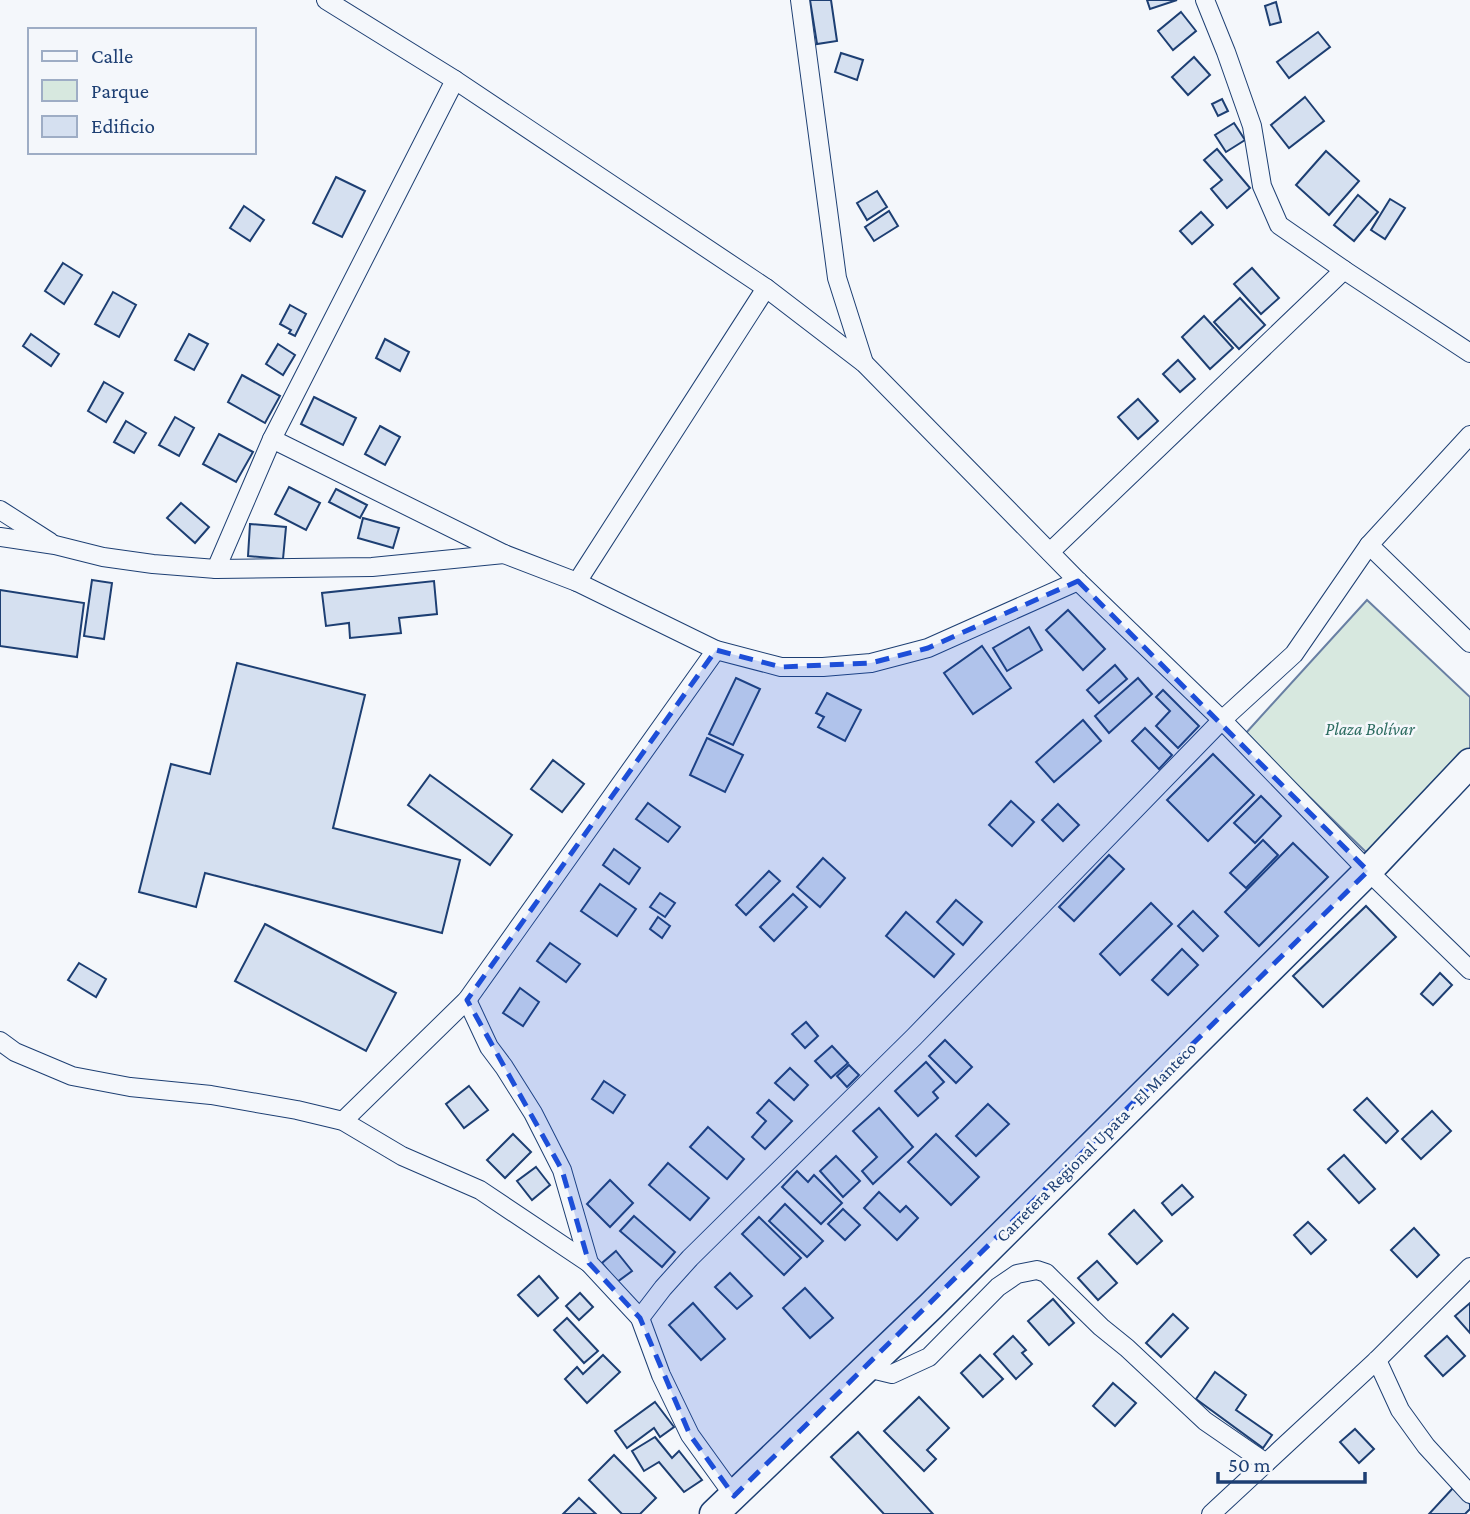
<svg xmlns="http://www.w3.org/2000/svg" width="1470" height="1514" viewBox="0 0 1470 1514" font-family="'Crimson Pro',serif">
  <rect width="100%" height="100%" fill="#f4f7fb"/>
  <!-- green -->
  <path fill="#d7e8df" stroke="#687fa3" stroke-width="2" d="M1367,600L1470,697V753L1370,856L1245,734Z"/>
  <!-- building -->
  <g fill="#d5e0f0" stroke="#1d3f73" stroke-width="2">
    <path d="M810,0H831L837,41L817,44Z"/>
    <path d="M1147,0H1177L1150,9Z"/>
    <path d="M1276,2L1281,22L1270,25L1265,6Z"/>
    <path d="M1181,12L1196,31L1173,50L1158,31Z"/>
    <path d="M1318,32L1330,47L1289,78L1277,62Z"/>
    <path d="M841,53L863,60L857,80L835,72Z"/>
    <path d="M1194,57L1210,75L1188,95L1172,77Z"/>
    <path d="M1305,97L1324,121L1289,148L1271,125Z"/>
    <path d="M1222,99L1228,111L1218,116L1212,104Z"/>
    <path d="M1234,123L1245,140L1226,152L1215,135Z"/>
    <path d="M1217,149L1250,188L1227,208L1211,189L1222,180L1204,160Z"/>
    <path d="M1326,151L1359,181L1329,215L1296,185Z"/>
    <path d="M336,177L365,191L342,237L313,223Z"/>
    <path d="M877,191L887,207L867,220L857,203Z"/>
    <path d="M1358,195L1378,212L1354,241L1334,225Z"/>
    <path d="M1390,199L1405,208L1385,239L1371,230Z"/>
    <path d="M244,206L264,220L250,241L230,228Z"/>
    <path d="M889,211L898,226L874,241L865,227Z"/>
    <path d="M1201,212L1213,225L1192,244L1180,231Z"/>
    <path d="M63,263L82,275L64,304L45,291Z"/>
    <path d="M1252,268L1279,298L1261,314L1234,284Z"/>
    <path d="M113,292L136,305L119,337L95,324Z"/>
    <path d="M1240,298L1265,325L1239,349L1214,322Z"/>
    <path d="M290,305L306,314L295,336L289,333L291,330L280,324Z"/>
    <path d="M1204,316L1233,348L1210,369L1182,337Z"/>
    <path d="M31,334L59,354L51,366L23,346Z"/>
    <path d="M189,334L208,344L194,370L175,360Z"/>
    <path d="M385,339L409,352L400,371L376,358Z"/>
    <path d="M278,344L295,355L283,375L266,364Z"/>
    <path d="M1178,360L1195,379L1180,392L1163,374Z"/>
    <path d="M242,375L280,396L265,423L228,402Z"/>
    <path d="M104,382L123,393L106,422L88,411Z"/>
    <path d="M314,397L356,418L343,445L301,424Z"/>
    <path d="M1138,399L1158,421L1138,439L1118,417Z"/>
    <path d="M175,417L194,428L179,456L159,445Z"/>
    <path d="M126,421L146,433L134,453L114,442Z"/>
    <path d="M380,426L400,437L385,465L365,454Z"/>
    <path d="M219,434L253,452L236,482L203,464Z"/>
    <path d="M289,487L320,503L306,530L275,514Z"/>
    <path d="M336,489L367,505L360,518L329,502Z"/>
    <path d="M181,503L209,527L195,543L167,518Z"/>
    <path d="M363,518L399,528L393,548L358,538Z"/>
    <path d="M250,524L286,527L283,559L248,556Z"/>
    <path d="M92,580L112,583L104,639L84,636Z"/>
    <path d="M434,581L437,614L399,618L401,633L350,638L349,623L326,626L322,593Z"/>
    <path d="M0,590L84,603L77,657L0,646Z"/>
    <path d="M1068,610L1105,649L1083,670L1046,630Z"/>
    <path d="M1029,627L1042,650L1007,671L993,648Z"/>
    <path d="M982,646L1011,688L973,714L944,673Z"/>
    <path d="M237,663L365,695L333,828L460,860L442,933L205,873L196,907L139,892L171,764L210,774Z"/>
    <path d="M1115,665L1127,679L1099,703L1087,690Z"/>
    <path d="M736,678L760,689L733,745L709,734Z"/>
    <path d="M1138,678L1152,694L1109,733L1095,716Z"/>
    <path d="M1163,690L1199,726L1178,748L1156,726L1170,711L1156,697Z"/>
    <path d="M827,693L861,710L845,741L818,727L824,717L816,713Z"/>
    <path d="M1083,720L1101,741L1054,782L1036,762Z"/>
    <path d="M1145,728L1172,755L1159,769L1132,741Z"/>
    <path d="M707,738L743,755L725,792L690,775Z"/>
    <path d="M1213,754L1254,795L1208,841L1167,800Z"/>
    <path d="M553,760L584,784L562,812L531,789Z"/>
    <path d="M430,775L512,835L490,865L408,805Z"/>
    <path d="M1261,796L1281,816L1255,843L1234,823Z"/>
    <path d="M1011,801L1034,822L1012,846L989,825Z"/>
    <path d="M648,803L680,827L668,842L636,819Z"/>
    <path d="M1058,804L1079,825L1063,841L1042,820Z"/>
    <path d="M1263,840L1278,855L1246,888L1230,873Z"/>
    <path d="M1293,843L1328,877L1259,946L1225,912Z"/>
    <path d="M614,849L640,868L629,884L603,865Z"/>
    <path d="M1109,855L1124,869L1074,921L1059,907Z"/>
    <path d="M823,858L845,878L820,907L797,887Z"/>
    <path d="M769,871L780,881L746,915L736,905Z"/>
    <path d="M600,884L636,909L617,936L581,911Z"/>
    <path d="M660,893L675,903L665,917L650,907Z"/>
    <path d="M793,894L807,907L774,941L760,927Z"/>
    <path d="M956,900L982,922L963,945L937,922Z"/>
    <path d="M1151,903L1172,924L1120,975L1100,954Z"/>
    <path d="M1366,906L1396,937L1323,1007L1293,976Z"/>
    <path d="M1193,911L1218,936L1203,951L1178,926Z"/>
    <path d="M906,912L954,954L934,977L886,936Z"/>
    <path d="M658,917L670,926L662,938L650,929Z"/>
    <path d="M265,924L396,993L366,1051L235,981Z"/>
    <path d="M550,943L580,964L566,982L537,961Z"/>
    <path d="M1182,949L1198,965L1168,995L1152,980Z"/>
    <path d="M79,963L106,979L96,997L68,980Z"/>
    <path d="M1440,973L1452,985L1433,1005L1421,994Z"/>
    <path d="M520,988L539,1002L523,1026L503,1013Z"/>
    <path d="M806,1022L818,1036L805,1048L792,1034Z"/>
    <path d="M945,1040L972,1067L956,1083L929,1056Z"/>
    <path d="M832,1046L848,1063L831,1078L815,1061Z"/>
    <path d="M926,1062L944,1082L933,1092L938,1098L918,1116L895,1091Z"/>
    <path d="M849,1065L859,1075L847,1087L837,1076Z"/>
    <path d="M790,1068L808,1085L794,1100L775,1083Z"/>
    <path d="M604,1081L625,1095L613,1113L592,1099Z"/>
    <path d="M469,1086L488,1110L464,1128L446,1104Z"/>
    <path d="M1367,1098L1398,1131L1386,1143L1354,1110Z"/>
    <path d="M769,1100L792,1121L765,1149L752,1137L766,1121L757,1113Z"/>
    <path d="M988,1104L1009,1124L976,1156L956,1136Z"/>
    <path d="M879,1108L913,1147L873,1184L862,1171L877,1157L853,1131Z"/>
    <path d="M1432,1111L1451,1131L1421,1159L1402,1139Z"/>
    <path d="M708,1127L744,1159L727,1179L690,1147Z"/>
    <path d="M513,1134L531,1152L505,1178L487,1160Z"/>
    <path d="M936,1134L979,1177L951,1205L908,1162Z"/>
    <path d="M1344,1155L1375,1189L1359,1203L1328,1169Z"/>
    <path d="M836,1156L860,1181L843,1197L820,1171Z"/>
    <path d="M668,1163L709,1198L690,1220L649,1185Z"/>
    <path d="M536,1167L550,1185L532,1200L517,1181Z"/>
    <path d="M797,1171L808,1182L814,1175L842,1203L821,1224L782,1187Z"/>
    <path d="M610,1180L633,1203L610,1227L587,1204Z"/>
    <path d="M1182,1185L1193,1197L1172,1215L1162,1203Z"/>
    <path d="M879,1192L900,1212L906,1206L918,1218L897,1240L864,1208Z"/>
    <path d="M785,1204L823,1241L807,1257L769,1221Z"/>
    <path d="M843,1209L860,1225L845,1240L828,1224Z"/>
    <path d="M1134,1210L1162,1241L1137,1264L1109,1234Z"/>
    <path d="M634,1216L675,1252L662,1267L620,1231Z"/>
    <path d="M759,1217L801,1258L784,1275L742,1234Z"/>
    <path d="M1308,1222L1326,1240L1311,1254L1294,1235Z"/>
    <path d="M1414,1228L1439,1255L1417,1277L1391,1250Z"/>
    <path d="M616,1251L632,1271L617,1282L602,1263Z"/>
    <path d="M1097,1261L1117,1283L1098,1300L1078,1278Z"/>
    <path d="M730,1273L752,1296L737,1309L715,1287Z"/>
    <path d="M539,1276L558,1298L538,1316L518,1295Z"/>
    <path d="M805,1288L833,1318L810,1338L783,1308Z"/>
    <path d="M580,1293L593,1307L579,1320L566,1306Z"/>
    <path d="M1053,1299L1074,1323L1049,1345L1028,1321Z"/>
    <path d="M693,1303L725,1339L701,1360L669,1325Z"/>
    <path d="M1470,1303V1333L1455,1316Z"/>
    <path d="M1173,1314L1188,1328L1161,1357L1146,1343Z"/>
    <path d="M567,1318L598,1351L584,1363L554,1330Z"/>
    <path d="M1013,1336L1026,1350L1022,1353L1032,1364L1016,1379L994,1354Z"/>
    <path d="M1447,1336L1465,1356L1443,1376L1425,1356Z"/>
    <path d="M603,1355L620,1372L587,1403L565,1379L577,1367L583,1374Z"/>
    <path d="M980,1355L1003,1379L983,1397L961,1373Z"/>
    <path d="M1215,1372L1246,1395L1236,1410L1272,1435L1263,1448L1196,1399Z"/>
    <path d="M1113,1383L1136,1403L1115,1426L1093,1406Z"/>
    <path d="M919,1397L949,1428L927,1450L936,1459L924,1471L884,1431Z"/>
    <path d="M655,1402L674,1427L660,1437L654,1428L627,1448L615,1431Z"/>
    <path d="M1355,1429L1374,1449L1359,1463L1340,1442Z"/>
    <path d="M858,1432L933,1514H884L831,1457Z"/>
    <path d="M655,1437L672,1458L679,1451L702,1480L684,1492L659,1462L644,1471L632,1451Z"/>
    <path d="M614,1455L656,1498L640,1514H622L589,1480Z"/>
    <path d="M1453,1488L1470,1504V1509L1465,1514H1429Z"/>
    <path d="M579,1498L596,1514H563Z"/>
  </g>
  <g fill="none" stroke-linecap="round" stroke-linejoin="round">
    <!-- minor casing -->
    <g stroke="#1d3f73" stroke-width="20">
      <g id="minor">
        <path d="M326,0L455,80L766,288L864,363L1078,581L1222,720L1368,871L1470,970"/>
        <path d="M800,0L837,278L864,363"/>
        <path d="M1205,0L1226,52L1252,126L1262,186L1279,225L1344,270L1470,353"/>
        <path d="M272,439L504,554L577,582L716,650L781,667H823L871,663L928,648L1078,581"/>
        <path d="M0,510L50,542"/>
        <path d="M0,537L55,545L103,557L153,564L216,569L372,567L504,554"/>
        <path d="M1369,545L1470,643"/>
        <path d="M1050,552L1344,270"/>
        <path d="M216,569L272,439L455,80"/>
        <path d="M577,582L766,288"/>
        <path d="M467,1000L489,1047L504,1067L533,1113L562,1170L589,1263L640,1318L661,1375L690,1435L734,1496"/>
        <path d="M0,1041L15,1052L72,1076L130,1087L211,1095L297,1110L343,1121L402,1156L480,1190L589,1263"/>
        <path d="M343,1121L467,1000L716,650"/>
        <path d="M640,1318L663,1288L690,1258L914,1037L1222,720L1294,654L1369,545L1470,435"/>
        <path d="M1377,1360L1400,1410L1426,1446L1470,1494"/>
        <path d="M867,1368L892,1374L929,1357L998,1287L1017,1274L1037,1270L1046,1273L1101,1327L1127,1348L1205,1421L1266,1463"/>
        <path d="M1211,1514L1377,1360L1470,1267"/>
      </g>
    </g>
    <!-- primary casing -->
    <g stroke="#1d3f73" stroke-width="31">
      <path id="primary" d="M714,1514L931,1306L1368,871L1470,763"/>
    </g>
    <!-- minor -->
    <use href="#minor" stroke="#f4f7fb" stroke-width="18"/>
    <!-- primary -->
    <use href="#primary" stroke="#f4f7fb" stroke-width="28"/>
  </g>
  <!-- marked area -->
  <path fill="#1d4ed8" fill-opacity="0.2" stroke="#1d4ed8" stroke-width="5" stroke-dasharray="14 9" stroke-linejoin="round" d="M1078,581L1368,871L734,1496L690,1435L640,1318L589,1263L562,1170L467,1000L716,650L781,667L871,663L928,648Z"/>
  <g text-anchor="middle" dominant-baseline="central" stroke-width="5" stroke-linejoin="round" paint-order="stroke">
    <!-- park labels -->
    <g font-size="18" font-style="italic" fill="#2c6c60" stroke="#f4f7fb">
      <text x="1370" y="729">Plaza Bolívar</text>
    </g>
    <!-- street labels -->
    <g font-size="18" fill="#1d3f73" stroke="#f4f7fb">
      <text transform="translate(1096 1142) rotate(-45)">Carretera Regional Upata - El Manteco</text>
    </g>
  </g>
  <!-- legend -->
  <rect x="28" y="28" width="228" height="126" fill="#f4f7fb" stroke="#9eadc5" stroke-width="2"/>
  <rect x="42" y="51" width="35" height="10" fill="#f4f7fb" stroke="#9eadc5" stroke-width="2"/>
  <text x="91" y="63" font-size="21" fill="#1d3f73">Calle</text>
  <rect x="42" y="80" width="35" height="21" fill="#d7e8df" stroke="#9eadc5" stroke-width="2"/>
  <text x="91" y="98" font-size="21" fill="#1d3f73">Parque</text>
  <rect x="42" y="116" width="35" height="21" fill="#d5e0f0" stroke="#9eadc5" stroke-width="2"/>
  <text x="91" y="133" font-size="21" fill="#1d3f73">Edificio</text>
  <!-- scale -->
  <path d="M1218 1472v10h147v-10" fill="none" stroke="#1d3f73" stroke-width="3.5"/>
  <text x="1228" y="1472" font-size="21" fill="#1d3f73" stroke="#f4f7fb" stroke-width="5" paint-order="stroke">50 m</text>
</svg>
